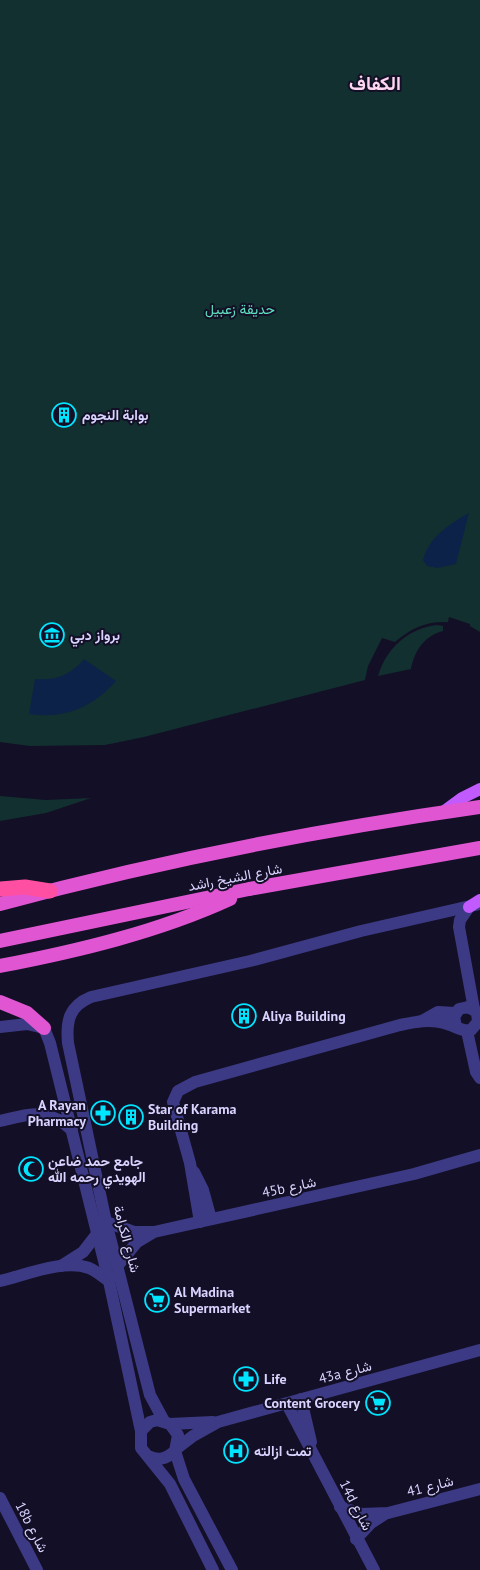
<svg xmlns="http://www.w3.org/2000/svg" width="480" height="1570" viewBox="0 0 480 1570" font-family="'PT Sans',Vazirmatn,sans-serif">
  <rect width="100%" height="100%" fill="#130f26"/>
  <!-- green -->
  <g fill="#12302f">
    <path d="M0,0H480V632L470,626V624L449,617L448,622C426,621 411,628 395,642L382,638L368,666L365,680L144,737L105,745L30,746L0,742Z"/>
    <path d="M437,625L443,626V631C424,636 415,650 411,669L378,676C386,649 408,628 437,625Z"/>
    <path d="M0,796L46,800L91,798L46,813L0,821Z"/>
  </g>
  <!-- water -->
  <g fill="#0c2248">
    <path d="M469,513L456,564L437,568L427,566L423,560C428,538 450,523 469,513Z"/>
    <path d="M84,659L116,681C92,708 65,719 29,714L35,679C55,681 71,675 84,659Z"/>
  </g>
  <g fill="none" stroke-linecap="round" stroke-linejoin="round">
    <!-- minor -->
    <g stroke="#3d3a85" stroke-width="12">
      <path d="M469,907L460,920L459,927L474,1009"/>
      <path d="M422,1021L438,1012L455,1013"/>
      <path d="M0,1027L27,1024L44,1028L50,1043L109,1281L141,1431"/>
      <path d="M467,1031L476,1072L480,1078"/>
      <path d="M0,1121C31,1114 47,1107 72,1130"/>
      <path d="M194,1172L203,1190L211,1219"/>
      <path d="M106,1222L134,1232H154L414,1174L480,1155"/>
      <path d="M200,1222L190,1163L173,1102L178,1091L195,1082L400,1025C415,1022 429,1019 444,1023C454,1025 461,1032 471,1030L478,1022L477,1012L468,1007L459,1009L454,1017L456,1026"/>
      <path d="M119,1264L137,1242L152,1233"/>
      <path d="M61,1266L83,1252L97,1234"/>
      <path d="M0,1281C26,1275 63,1259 89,1268C96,1271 102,1276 109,1281"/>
      <path d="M301,1399L311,1442"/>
      <path d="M287,1404L374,1570"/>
      <path d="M164,1421L150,1395L106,1222L68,1043C66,1021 69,1006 91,997L250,961L361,931L479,904"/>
      <path d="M170,1424L213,1422"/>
      <path d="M176,1449L193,1436L218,1422L480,1350"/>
      <path d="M175,1451L184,1479L232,1570"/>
      <path d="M148,1456C159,1461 166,1459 175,1451L178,1435L170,1424L157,1420L150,1422L141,1431V1448L170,1484L213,1570"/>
      <path d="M0,1498L37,1570"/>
      <path d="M340,1507L362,1514L388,1513L480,1489"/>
      <path d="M356,1539L371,1523L385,1514"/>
    </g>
    <!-- primary -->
    <g stroke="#c25bff" stroke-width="12">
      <path d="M443,812L462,798L480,789"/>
      <path d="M469,907L480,900"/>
    </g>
    <!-- trunk -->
    <g stroke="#e055d1" stroke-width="14">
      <path d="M0,904C158,861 318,830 480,807"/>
      <path d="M0,941L249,889L480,848"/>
      <path d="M0,966C78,951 158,932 230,899"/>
      <path d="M0,1002L27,1013L44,1028"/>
    </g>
    <!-- motorway -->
    <path stroke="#ff4fa3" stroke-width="15" d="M0,889L25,887L50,891"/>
  </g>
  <!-- icons -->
  <defs>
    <g id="building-ring" transform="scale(1.25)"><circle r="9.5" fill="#130f26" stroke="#00e5ff" stroke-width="1.5"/><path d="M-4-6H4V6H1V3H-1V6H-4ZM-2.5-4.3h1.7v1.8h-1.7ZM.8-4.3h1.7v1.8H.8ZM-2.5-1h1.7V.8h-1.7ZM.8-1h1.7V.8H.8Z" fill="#00e5ff"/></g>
    <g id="museum-ring" transform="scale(1.25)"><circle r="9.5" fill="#130f26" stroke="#00e5ff" stroke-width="1.5"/><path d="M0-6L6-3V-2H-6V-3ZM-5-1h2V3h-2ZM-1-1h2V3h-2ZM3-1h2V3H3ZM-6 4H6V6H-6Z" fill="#00e5ff"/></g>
    <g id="pharmacy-ring" transform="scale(1.25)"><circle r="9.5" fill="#130f26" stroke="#00e5ff" stroke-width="1.5"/><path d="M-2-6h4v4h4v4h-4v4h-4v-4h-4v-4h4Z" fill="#00e5ff"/></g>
    <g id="mosque-ring" transform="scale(1.25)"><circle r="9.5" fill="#130f26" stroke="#00e5ff" stroke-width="1.5"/><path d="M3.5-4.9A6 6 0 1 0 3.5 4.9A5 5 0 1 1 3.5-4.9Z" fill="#00e5ff"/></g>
    <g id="supermarket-ring" transform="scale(1.25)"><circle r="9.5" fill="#130f26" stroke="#00e5ff" stroke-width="1.5"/><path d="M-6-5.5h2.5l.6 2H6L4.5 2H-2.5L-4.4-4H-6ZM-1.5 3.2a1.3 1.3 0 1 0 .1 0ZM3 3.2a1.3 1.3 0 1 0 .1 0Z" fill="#00e5ff"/></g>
    <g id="hospital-ring" transform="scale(1.25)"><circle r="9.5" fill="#130f26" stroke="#00e5ff" stroke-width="1.5"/><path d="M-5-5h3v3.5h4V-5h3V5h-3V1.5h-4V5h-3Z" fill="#00e5ff"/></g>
  </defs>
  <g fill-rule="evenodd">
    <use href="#building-ring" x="64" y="415"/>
    <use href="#museum-ring" x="52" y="635"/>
    <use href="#building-ring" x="244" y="1016"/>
    <use href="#pharmacy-ring" x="103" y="1113"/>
    <use href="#building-ring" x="131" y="1117"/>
    <use href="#mosque-ring" x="31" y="1169"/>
    <use href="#supermarket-ring" x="157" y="1300"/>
    <use href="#pharmacy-ring" x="246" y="1379"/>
    <use href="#supermarket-ring" x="378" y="1403"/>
    <use href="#hospital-ring" x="236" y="1451"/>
  </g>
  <g text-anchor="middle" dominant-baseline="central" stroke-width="4" stroke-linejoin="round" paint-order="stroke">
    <!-- park labels -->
    <g font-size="14" fill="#5fe0c0" stroke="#130f26">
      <text x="240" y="309">حديقة زعبيل</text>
    </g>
    <!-- poi labels -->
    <g font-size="14" font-weight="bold" fill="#d9d4ff" stroke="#130f26" text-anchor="start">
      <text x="82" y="415">بوابة النجوم</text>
      <text x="70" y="635">برواز دبي</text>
      <text x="262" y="1016">Aliya Building</text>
      <text x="86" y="1105" text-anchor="end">A Rayan<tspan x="86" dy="16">Pharmacy</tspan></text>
      <text x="148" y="1109">Star of Karama<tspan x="148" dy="16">Building</tspan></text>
      <text x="48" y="1161">جامع حمد ضاعن<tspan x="48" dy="16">الهويدي رحمه الله</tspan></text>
      <text x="174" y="1292">Al Madina<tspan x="174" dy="16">Supermarket</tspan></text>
      <text x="264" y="1379">Life</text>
      <text x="360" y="1403" text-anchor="end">Content Grocery</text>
      <text x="254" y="1451">تمت ازالته</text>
    </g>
    <!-- street labels -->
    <g font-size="14" fill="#d9d4ff" stroke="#130f26">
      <text transform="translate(235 877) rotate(-11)">شارع الشيخ راشد</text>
      <text transform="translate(289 1187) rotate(-12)">45b شارع</text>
      <text transform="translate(127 1239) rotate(75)">شارع الكرامة</text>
      <text transform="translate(345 1372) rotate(-15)">43a شارع</text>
      <text transform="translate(430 1486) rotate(-14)">شارع 41</text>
      <text transform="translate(356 1505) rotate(63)">14d شارع</text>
      <text transform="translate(32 1527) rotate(63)">18b شارع</text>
    </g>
    <!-- district labels -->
    <g font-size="19" font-weight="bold" fill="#ffd6f0" stroke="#130f26">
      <text x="375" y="83">الكفاف</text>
    </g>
  </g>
</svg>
